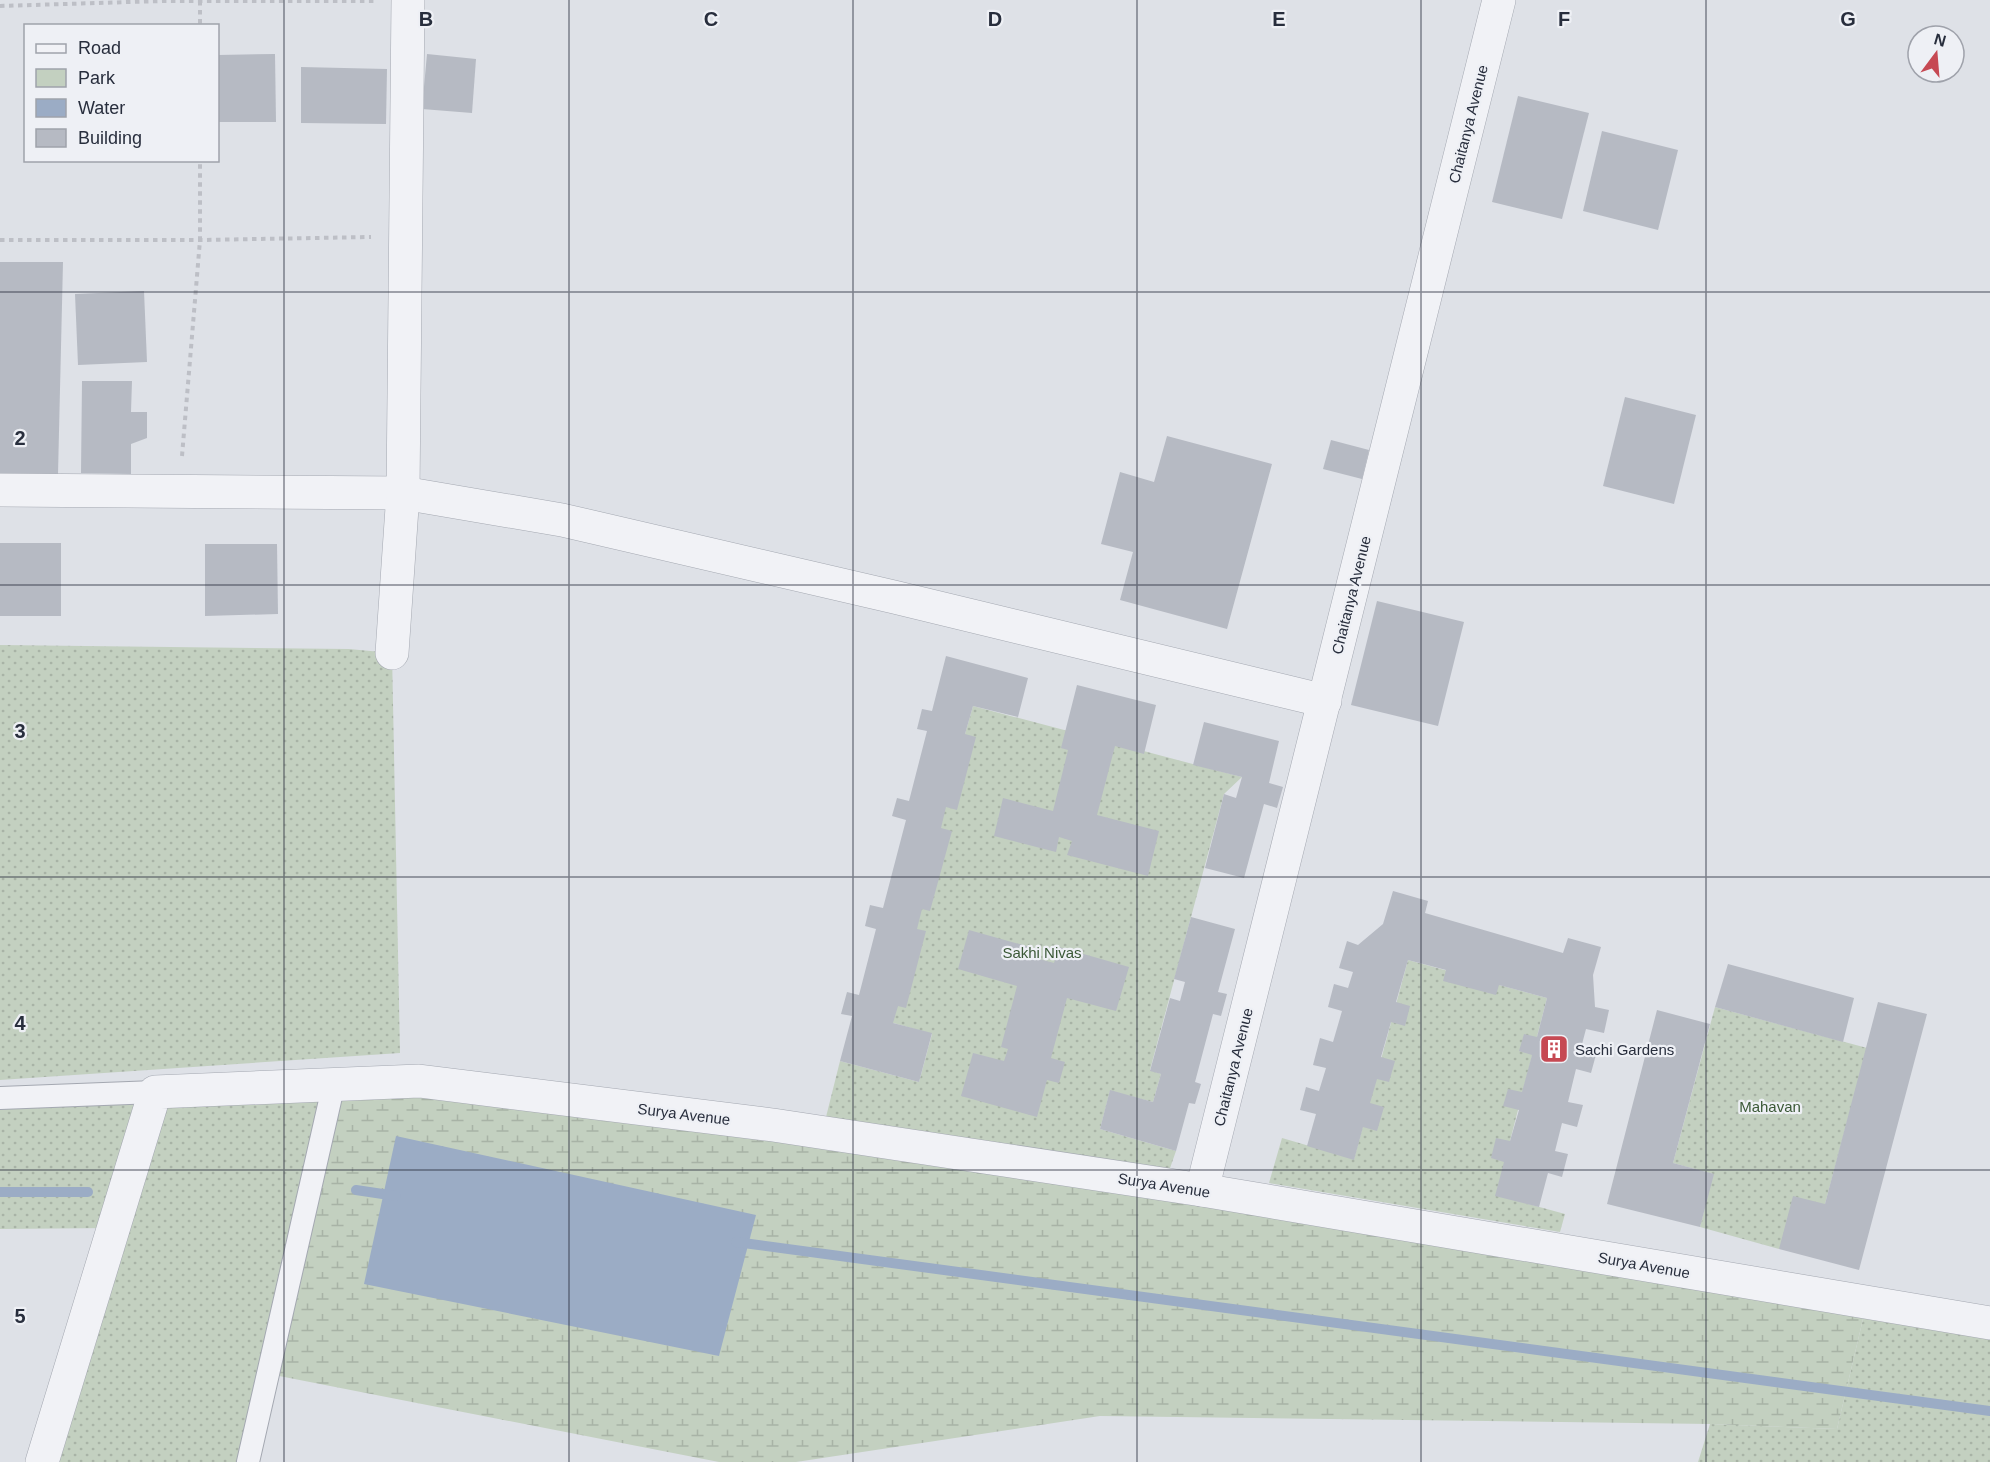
<svg xmlns="http://www.w3.org/2000/svg" width="1990" height="1462" viewBox="0 0 1990 1462" font-family="Helvetica,sans-serif">
  <defs>
    <pattern id="green-dots" width="8" height="8" patternUnits="userSpaceOnUse" patternTransform="scale(1.5)"><rect width="8" height="8" fill="#c3d0c0"/><path d="M2 2h.1M6 6h.1" fill="none" stroke="#a8b3a6" stroke-width="1.8" stroke-linecap="round"/></pattern>
    <pattern id="wetland-marsh" width="20" height="14" patternUnits="userSpaceOnUse" patternTransform="scale(1.5)"><rect width="20" height="14" fill="#c3d0c0"/><path d="M1 5h8M5 5V1M11 12h8M15 12V8" fill="none" stroke="#a8b3a6"/></pattern>
  </defs>
  <rect width="100%" height="100%" fill="#dee1e7"/>
  <!-- green -->
  <g fill="url(#green-dots)">
    <path d="M0,645L349,649L392,653L400,1053L0,1080Z"/>
    <path d="M973,706L1242,777L1224,794L1150,1070L1161,1074L1153,1102L1110,1091L1100,1129L1176,1151L1169,1171L826,1117L840,1061L919,1082L932,1034L883,1020Z"/>
    <path d="M1408,960L1547,998L1496,1195L1565,1214L1560,1232L1269,1183L1282,1138L1354,1159Z"/>
    <path d="M1715,1007L1867,1048L1825,1204L1779,1249L1700,1227L1713,1174L1673,1163Z"/>
    <path d="M334,1083L248,1462H42L114,1228L0,1229V1096Z"/>
    <path d="M1867,1302L1990,1322V1462H1698L1710,1424L1837,1429Z"/>
  </g>
  <!-- wetland -->
  <path fill="url(#wetland-marsh)" d="M419,1081L1867,1302L1837,1429L1710,1424L1100,1416L796,1462H719L269,1374L335,1083Z"/>
  <!-- water -->
  <path fill="#9bacc5" d="M396,1136L756,1215L719,1356L364,1284Z"/>
  <g fill="none" stroke-linecap="round" stroke-linejoin="round">
    <!-- stream -->
    <g stroke="#9bacc5" stroke-width="10">
      <path d="M356,1190L396,1196"/>
      <path d="M0,1192H88"/>
      <path d="M736,1242L1990,1411"/>
    </g>
  </g>
  <!-- building -->
  <g fill="#b6bac3">
    <path d="M275,54L276,122H218V55Z"/>
    <path d="M427,54L476,59L472,113L422,109Z"/>
    <path d="M301,67L387,69L386,124L301,123Z"/>
    <path d="M1518,96L1589,113L1562,219L1492,202Z"/>
    <path d="M1602,131L1678,150L1658,230L1583,211Z"/>
    <path d="M0,262H63L58,474H0Z"/>
    <path d="M144,291L147,362L78,365L75,294Z"/>
    <path d="M82,381H132L131,412H147V438L131,444V474L81,473Z"/>
    <path d="M1625,397L1696,415L1674,504L1603,486Z"/>
    <path d="M1167,436L1272,464L1227,629L1120,600L1133,552L1101,544L1120,472L1154,482Z"/>
    <path d="M1331,440L1369,450L1362,479L1323,469Z"/>
    <rect x="0" y="543" width="61" height="73"/>
    <path d="M205,544H277L278,614L205,616Z"/>
    <path d="M1377,601L1464,622L1438,726L1351,705Z"/>
    <path d="M946,656L1028,678L1018,717L973,706L965,734L976,737L957,810L946,807L941,828L952,831L930,911L922,909L917,929L926,931L906,1008L898,1006L893,1023L932,1033L919,1082L840,1061L852,1016L841,1014L847,992L859,995L876,929L865,926L870,905L883,908L906,820L892,816L897,798L909,801L927,731L917,729L922,709L932,711Z"/>
    <path d="M1077,685L1156,705L1144,754L1115,746L1097,815L1159,831L1148,876L1067,855L1072,841L1059,837L1056,852L994,836L1003,798L1053,811L1068,750L1061,748Z"/>
    <path d="M1204,722L1279,741L1269,783L1283,787L1277,808L1264,804L1244,878L1205,868L1224,794L1236,798L1242,777L1193,765Z"/>
    <path d="M1393,891L1428,901L1425,913L1563,953L1568,938L1601,947L1593,975L1595,1007L1609,1010L1604,1033L1586,1029L1581,1048L1597,1051L1591,1073L1576,1069L1568,1102L1583,1105L1577,1127L1562,1123L1555,1151L1568,1154L1562,1177L1548,1173L1539,1207L1495,1196L1504,1162L1491,1158L1496,1138L1510,1141L1519,1110L1503,1106L1508,1089L1522,1092L1532,1055L1519,1051L1524,1034L1537,1037L1547,998L1499,985L1496,995L1443,981L1446,970L1408,960L1396,1002L1410,1006L1405,1026L1391,1022L1381,1057L1395,1061L1389,1082L1377,1079L1370,1103L1384,1107L1377,1131L1363,1127L1354,1160L1307,1146L1316,1114L1300,1110L1306,1087L1319,1091L1326,1068L1313,1065L1320,1038L1333,1042L1342,1011L1328,1007L1334,984L1348,988L1353,972L1339,968L1347,941L1358,945L1383,924Z"/>
    <path d="M1191,917L1235,929L1218,992L1227,994L1221,1016L1213,1014L1195,1082L1201,1084L1195,1104L1189,1103L1176,1151L1100,1129L1110,1090L1153,1102L1161,1074L1150,1071L1170,998L1180,1001L1185,982L1174,979Z"/>
    <path d="M969,930L1030,947L1028,956L1054,963L1059,947L1129,967L1116,1011L1067,998L1051,1058L1065,1062L1059,1083L1047,1080L1037,1117L961,1096L973,1053L1004,1061L1008,1049L1001,1047L1017,986L958,969Z"/>
    <path d="M1728,964L1854,998L1843,1042L1715,1007Z"/>
    <path d="M1878,1002L1927,1014L1859,1270L1779,1249L1793,1196L1825,1204Z"/>
    <path d="M1657,1010L1710,1024L1673,1163L1714,1174L1700,1227L1607,1204Z"/>
  </g>
  <g fill="none" stroke-linecap="round" stroke-linejoin="round">
    <!-- service casing -->
    <g stroke="#a4a8b1" stroke-width="24">
      <g id="service">
        <path d="M0,1098L155,1092"/>
        <path d="M248,1462L334,1083"/>
      </g>
    </g>
    <!-- minor casing -->
    <g stroke="#a4a8b1" stroke-width="34">
      <g id="minor">
        <path d="M0,490L403,493L562,520L894,597L1325,701"/>
        <path d="M392,653L403,493L408,0"/>
      </g>
    </g>
    <!-- tertiary casing -->
    <g stroke="#a4a8b1" stroke-width="34">
      <g id="tertiary">
        <path d="M1202,1190L1499,0"/>
        <path d="M42,1462L155,1092L419,1081L773,1125L1202,1190L1990,1323"/>
      </g>
    </g>
    <!-- path -->
    <g stroke="#bdbfc6" stroke-width="4" stroke-dasharray="4.5 4.5" stroke-linecap="butt">
      <path d="M200,1V26"/>
      <path d="M0,6L162,1H374"/>
      <path d="M0,240H200L371,237"/>
      <path d="M182,456L200,240V160"/>
    </g>
    <!-- service -->
    <use href="#service" stroke="#f1f2f6" stroke-width="22"/>
    <!-- minor -->
    <use href="#minor" stroke="#f1f2f6" stroke-width="33"/>
    <!-- tertiary -->
    <use href="#tertiary" stroke="#f1f2f6" stroke-width="33"/>
  </g>
  <!-- grid -->
  <path fill="none" stroke="#282e3d" stroke-width="1.5" stroke-opacity="0.55" d="M284,0V1462M569,0V1462M853,0V1462M1137,0V1462M1421,0V1462M1706,0V1462M0,292H1990M0,585H1990M0,877H1990M0,1170H1990"/>
  <!-- icons -->
  <defs>
    <g id="building-square" transform="scale(1.5)"><rect x="-9" y="-9" width="18" height="18" rx="4" fill="#c64953" stroke="#eef0f5"/><path d="M-4-6H4V6H1V3H-1V6H-4ZM-2.5-4.3h1.7v1.8h-1.7ZM.8-4.3h1.7v1.8H.8ZM-2.5-1h1.7V.8h-1.7ZM.8-1h1.7V.8H.8Z" fill="#fff"/></g>
  </defs>
  <g fill-rule="evenodd">
    <use href="#building-square" x="1554" y="1049"/>
  </g>
  <g text-anchor="middle" dominant-baseline="central" stroke-width="4.5" stroke-linejoin="round" paint-order="stroke">
    <!-- street labels -->
    <g font-size="15" fill="#282e3d" stroke="#eef0f5">
      <text transform="translate(1468 124) rotate(-76)">Chaitanya Avenue</text>
      <text transform="translate(1351 595) rotate(-76)">Chaitanya Avenue</text>
      <text transform="translate(1233 1067) rotate(-76)">Chaitanya Avenue</text>
      <text transform="translate(684 1114) rotate(7)">Surya Avenue</text>
      <text transform="translate(1164 1185) rotate(9)">Surya Avenue</text>
      <text transform="translate(1644 1265) rotate(10)">Surya Avenue</text>
    </g>
    <!-- park labels -->
    <g font-size="15" fill="#3a5836" stroke="#eef0f5">
      <text x="1042" y="952">Sakhi Nivas</text>
      <text x="1770" y="1106">Mahavan</text>
    </g>
    <!-- poi labels -->
    <g font-size="15" fill="#282e3d" stroke="#eef0f5" text-anchor="start">
      <text x="1575" y="1049">Sachi Gardens</text>
    </g>
  </g>
  <g font-size="20" text-anchor="middle" font-weight="bold" fill="#282e3d" stroke="#eef0f5" stroke-width="4.5" stroke-linejoin="round" paint-order="stroke">
    <text x="426" y="26">B</text>
    <text x="711" y="26">C</text>
    <text x="995" y="26">D</text>
    <text x="1279" y="26">E</text>
    <text x="1564" y="26">F</text>
    <text x="1848" y="26">G</text>
    <text x="20" y="445">2</text>
    <text x="20" y="738">3</text>
    <text x="20" y="1030">4</text>
    <text x="20" y="1323">5</text>
  </g>
  <!-- legend -->
  <rect x="24" y="24" width="195" height="138" fill="#eef0f5" stroke="#9fa2ab" stroke-width="1.5"/>
  <rect x="36" y="44" width="30" height="9" fill="#f1f2f6" stroke="#9fa2ab" stroke-width="1.5"/>
  <text x="78" y="54" font-size="18" fill="#282e3d">Road</text>
  <rect x="36" y="69" width="30" height="18" fill="#c3d0c0" stroke="#9fa2ab" stroke-width="1.5"/>
  <text x="78" y="84" font-size="18" fill="#282e3d">Park</text>
  <rect x="36" y="99" width="30" height="18" fill="#9bacc5" stroke="#9fa2ab" stroke-width="1.5"/>
  <text x="78" y="114" font-size="18" fill="#282e3d">Water</text>
  <rect x="36" y="129" width="30" height="18" fill="#b6bac3" stroke="#9fa2ab" stroke-width="1.5"/>
  <text x="78" y="144" font-size="18" fill="#282e3d">Building</text>
  <!-- north arrow -->
  <g transform="translate(1936 54) rotate(16)"><circle r="28" fill="#eef0f5" stroke="#9fa2ab" stroke-width="1.5"/>
  <path d="M0-4.5L10 22L0 15L-10 22Z" fill="#c64953"/>
  <text y="-9" font-size="16" font-weight="bold" text-anchor="middle" fill="#282e3d">N</text>
  </g>
</svg>
